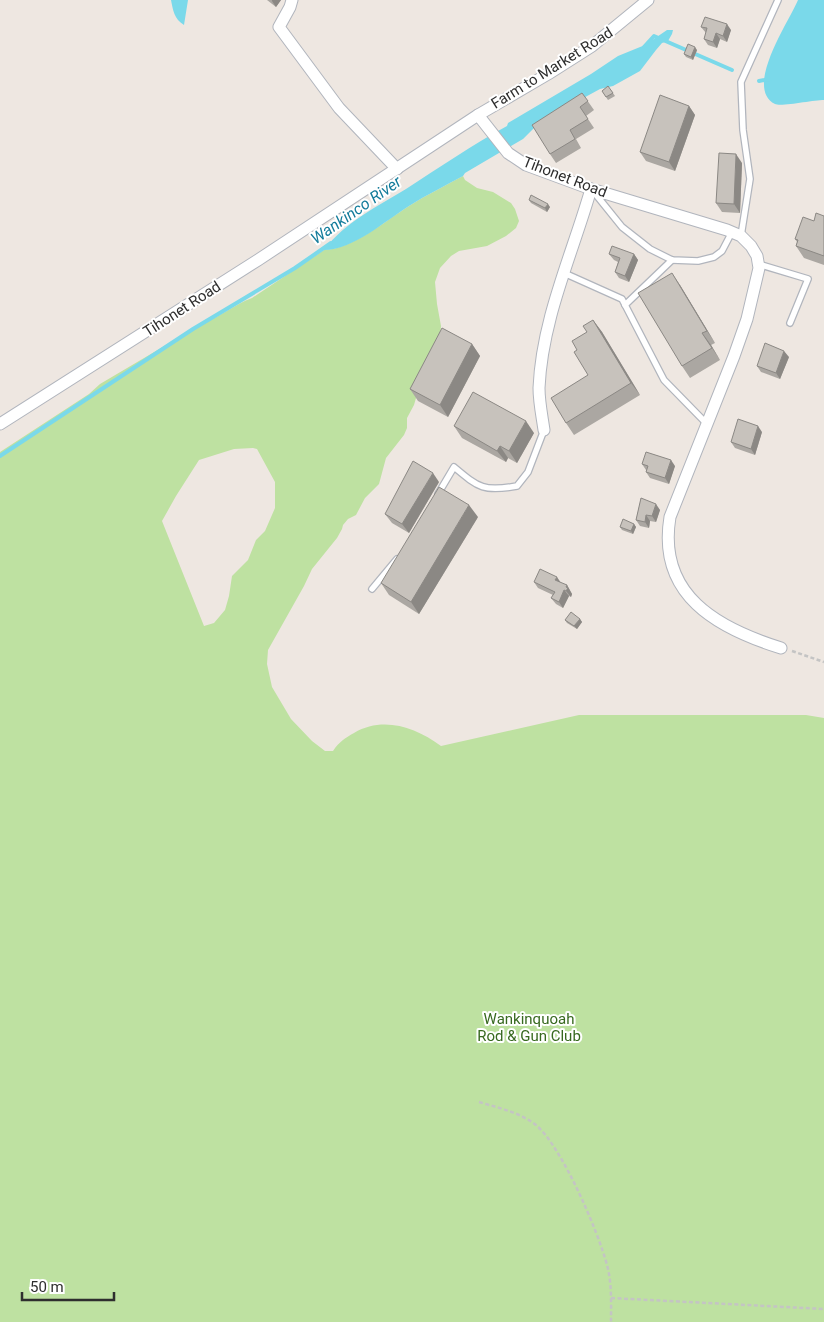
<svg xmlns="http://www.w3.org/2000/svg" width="824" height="1322" viewBox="0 0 824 1322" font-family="Roboto,sans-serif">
  <rect width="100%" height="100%" fill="#eee7e1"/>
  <!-- green -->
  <path fill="#bee1a1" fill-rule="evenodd" d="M463,176L465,180L477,188L493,192L511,203L515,209L519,221L516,228L506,236L487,246L459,251L451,256L440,268L435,282L437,304L441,326L440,338L420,384L414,405L407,418V428L404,435L386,458L379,484L365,498L356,515L348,519L343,525L342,529L337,538L312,569L304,586L268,650L267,664L272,687L291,719L312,741L325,751H333C339,742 345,738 354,733C383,716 415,727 441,746L579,715H806L824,718V1322H0V452L89,394L100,384L205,322C222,316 235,304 252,298L324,250C353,249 385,221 409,206C426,195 445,186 463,176ZM253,448L257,449L275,482V508L265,531L256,540L248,560L232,576L229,596L225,610L214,623L204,626L162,521L176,496L199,460L234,449Z"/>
  <!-- water -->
  <g fill="#7ad9ea">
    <path d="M171,0H188L184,25C174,19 173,10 171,0Z"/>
    <path d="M798,0H824V100C813,100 781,107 775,104C743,88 790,20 798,0Z"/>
    <path d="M667,30H673L672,34L668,41L662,43L656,50L640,71L613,86L600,89L556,113L534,128L523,139L465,173L463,176C445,186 426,195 409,206C385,221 353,250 324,250C346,221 377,207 406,189C440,167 472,145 507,126L508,123L591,74L618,56L645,45Z"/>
  </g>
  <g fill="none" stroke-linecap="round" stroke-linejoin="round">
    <!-- stream -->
    <g stroke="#7ad9ea" stroke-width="4">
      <path d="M644,47L654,36L732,70"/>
      <path d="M759,81L770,79"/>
      <path d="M0,456L193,329L295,268L331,243"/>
    </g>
    <!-- service casing -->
    <g stroke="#b1b5bd" stroke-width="8">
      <g id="service">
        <path d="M593,191L622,227L650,249L672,260L698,261L714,257L722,251L732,232"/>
        <path d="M741,236L750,179L743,130L741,82L778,0"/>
        <path d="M758,264L808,279L790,323"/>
        <path d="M564,273L622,299L664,380L707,424"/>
        <path d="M625,305L672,260"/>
        <path d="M438,494L454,467C479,488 484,492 517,486L528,472L544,430"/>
        <path d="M372,589L397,559"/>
      </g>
    </g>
    <!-- minor casing -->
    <g stroke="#b1b5bd" stroke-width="13">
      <g id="minor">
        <path d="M292,0L290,7L279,27L339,108L397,169"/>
        <path d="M478,115L548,74L592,46L648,0"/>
        <path d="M0,424L258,260L478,115L508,153L526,165L591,189L727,230L741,236L751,246L757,256L759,268L747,319L734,356L670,517C657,595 717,628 781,648"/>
        <path d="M544,430C542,416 539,402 539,388C542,319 572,255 591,189"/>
      </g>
    </g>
    <!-- path -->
    <g stroke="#c4c4c4" stroke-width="2.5" stroke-dasharray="4 2.5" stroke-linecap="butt">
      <path d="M792,651L824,662"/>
      <path d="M479,1102C499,1108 519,1112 536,1125C562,1147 598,1231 607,1265C612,1283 611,1303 611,1322"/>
      <path d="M611,1298L824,1309"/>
    </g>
    <!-- service -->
    <use href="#service" stroke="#fff" stroke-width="5.5"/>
    <!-- minor -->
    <use href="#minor" stroke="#fff" stroke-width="11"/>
  </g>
  <!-- wall -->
  <g fill="#aba7a2">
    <path d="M267,0H281L276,7Z"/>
    <path d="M701,27L731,30L727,42L720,39L717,48L708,45L704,39L706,33Z"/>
    <path d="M697,50L693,60L686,57L684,54Z"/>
    <path d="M608,86L615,96L608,100L602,91Z"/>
    <path d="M582,93L594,110L586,116L594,128L576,139L581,148L556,163L550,154Z"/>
    <path d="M689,106L695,115L675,171L646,161L640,152Z"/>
    <path d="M742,163L740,213L722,212L716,203Z"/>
    <path d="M529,200L550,207L547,212L531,203Z"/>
    <path d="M824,216V265L804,258L796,246L797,242L795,239L814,221Z"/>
    <path d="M609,254H634L638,260L629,282L619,278L615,272L618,262L614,260Z"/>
    <path d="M680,285L715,343L711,345L720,360L690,378L682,366Z"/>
    <path d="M593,320L602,332L640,395L574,435L566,423L588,375L587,332Z"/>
    <path d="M472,344L480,356L448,417L418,401L410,389Z"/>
    <path d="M789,357L780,379L761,372L757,366Z"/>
    <path d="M454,426L534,433L517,463L508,458L506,462L462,438Z"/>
    <path d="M762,432L755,455L735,448L731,442Z"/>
    <path d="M642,464L675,466L669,484L650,478L646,472V470Z"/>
    <path d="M439,482L409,533L392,523L385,514Z"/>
    <path d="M641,498L660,510L656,522L650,521L649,528L640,526L636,520Z"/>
    <path d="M478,517L419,614L389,595L381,583Z"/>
    <path d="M634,524L636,527L633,534L622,530L620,527Z"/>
    <path d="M534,582L561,583L567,585L572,594L571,597L569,596L563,608L556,604L551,598L553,595L538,588Z"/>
    <path d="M580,619L582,622L577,629L567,623L565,620Z"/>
  </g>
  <!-- shaded-wall -->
  <g fill="#8b8884">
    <path d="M272,0H281L276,7L272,1Z"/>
    <path d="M727,24L731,30L727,42L723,36Z"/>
    <path d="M716,33L720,39L717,48L713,42Z"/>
    <path d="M695,47L697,50L693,60L691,57Z"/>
    <path d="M689,106L695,115L675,171L669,162Z"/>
    <path d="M736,154L742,163L740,213L734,204Z"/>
    <path d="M548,204L550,207L547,212L545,208Z"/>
    <path d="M634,254L638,260L629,282L625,276Z"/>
    <path d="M672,273L680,285L715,343L707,331Z"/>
    <path d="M593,320L602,332L640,395L631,383Z"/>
    <path d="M702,333L711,345L720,360Z"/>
    <path d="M472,344L480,356L448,417L440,405Z"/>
    <path d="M784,351L789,357L780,379L776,373Z"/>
    <path d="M526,421L534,433L517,463L509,451Z"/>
    <path d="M758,426L762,432L755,455L751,449Z"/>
    <path d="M500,446L508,458L506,462L497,451Z"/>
    <path d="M671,460L675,466L669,484L665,478Z"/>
    <path d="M433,473L439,482L409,533L402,524Z"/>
    <path d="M656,504L660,510L656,522L652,516Z"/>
    <path d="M469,505L478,517L419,614L411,602Z"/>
    <path d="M646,515L650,521L649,528L645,522Z"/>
    <path d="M634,524L636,527L633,534L631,531Z"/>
    <path d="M557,577L561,583L555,580Z"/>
    <path d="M567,585L572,594L571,597L566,591V587Z"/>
    <path d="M564,590L569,596L563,608L559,602Z"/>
    <path d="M580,619L582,622L577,629L574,626Z"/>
  </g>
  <!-- building -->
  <g fill="#c7c2bc" stroke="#8b8884">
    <path d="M705,17L727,24L723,36L716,33L713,42L704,39L707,28L701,27Z"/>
    <path d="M688,44L695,47L691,57L684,54Z"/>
    <path d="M608,86L613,93L606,97L602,91Z"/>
    <path d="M582,93L588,101L580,107L588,119L570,130L575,139L550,154L532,125Z"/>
    <path d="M660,95L689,106L669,162L640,152Z"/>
    <path d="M719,153L736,154L734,204L716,203Z"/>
    <path d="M531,195L548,204L545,208L529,200Z"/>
    <path d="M816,213L824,216V256L796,246L798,240L795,239L803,217L814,221Z"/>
    <path d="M612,246L634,254L625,276L615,272L620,258L609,254Z"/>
    <path d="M672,273L707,331L702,333L712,348L682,366L638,293Z"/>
    <path d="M593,320L631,383L566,423L551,398L588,375L574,352L577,350L572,341L587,332L583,326Z"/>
    <path d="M442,328L472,344L440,405L410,389Z"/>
    <path d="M765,343L784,351L776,373L757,366Z"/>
    <path d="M473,392L526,421L509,451L500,446L497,451L454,426Z"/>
    <path d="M738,419L758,426L751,449L731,442Z"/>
    <path d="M646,452L671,460L665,478L646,472L648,466L642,464Z"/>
    <path d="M413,461L433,473L402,524L385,514Z"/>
    <path d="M439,487L469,505L411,602L381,583Z"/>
    <path d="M641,498L656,504L652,516L646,515L645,522L636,520Z"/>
    <path d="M623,519L634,524L631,531L620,527Z"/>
    <path d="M540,569L557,577L555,580L567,585L566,587L568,588L566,591L564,590L559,602L551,598L555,592L534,582Z"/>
    <path d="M571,612L580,619L574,626L565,620Z"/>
  </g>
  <g text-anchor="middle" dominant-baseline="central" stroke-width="4" stroke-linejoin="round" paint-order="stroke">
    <!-- street labels -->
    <g font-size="15" fill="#2e2e2e" stroke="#fff">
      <text transform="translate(552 68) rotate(-32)">Farm to Market Road</text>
      <text transform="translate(565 177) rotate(21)">Tihonet Road</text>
      <text transform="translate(182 309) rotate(-33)">Tihonet Road</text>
    </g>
    <!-- park labels -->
    <g font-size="15" fill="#37691f" stroke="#fff">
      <text x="529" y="1019">Wankinquoah<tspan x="529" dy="17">Rod &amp; Gun Club</tspan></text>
    </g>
    <!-- water labels -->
    <g font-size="16" font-style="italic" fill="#147c9b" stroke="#fff">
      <text transform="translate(356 210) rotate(-35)">Wankinco River</text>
    </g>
  </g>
  <!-- scale -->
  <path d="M22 1292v8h92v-8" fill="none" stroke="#2e2e2e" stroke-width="2.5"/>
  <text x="30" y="1292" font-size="15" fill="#2e2e2e" stroke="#ffffff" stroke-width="4" paint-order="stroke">50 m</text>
</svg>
